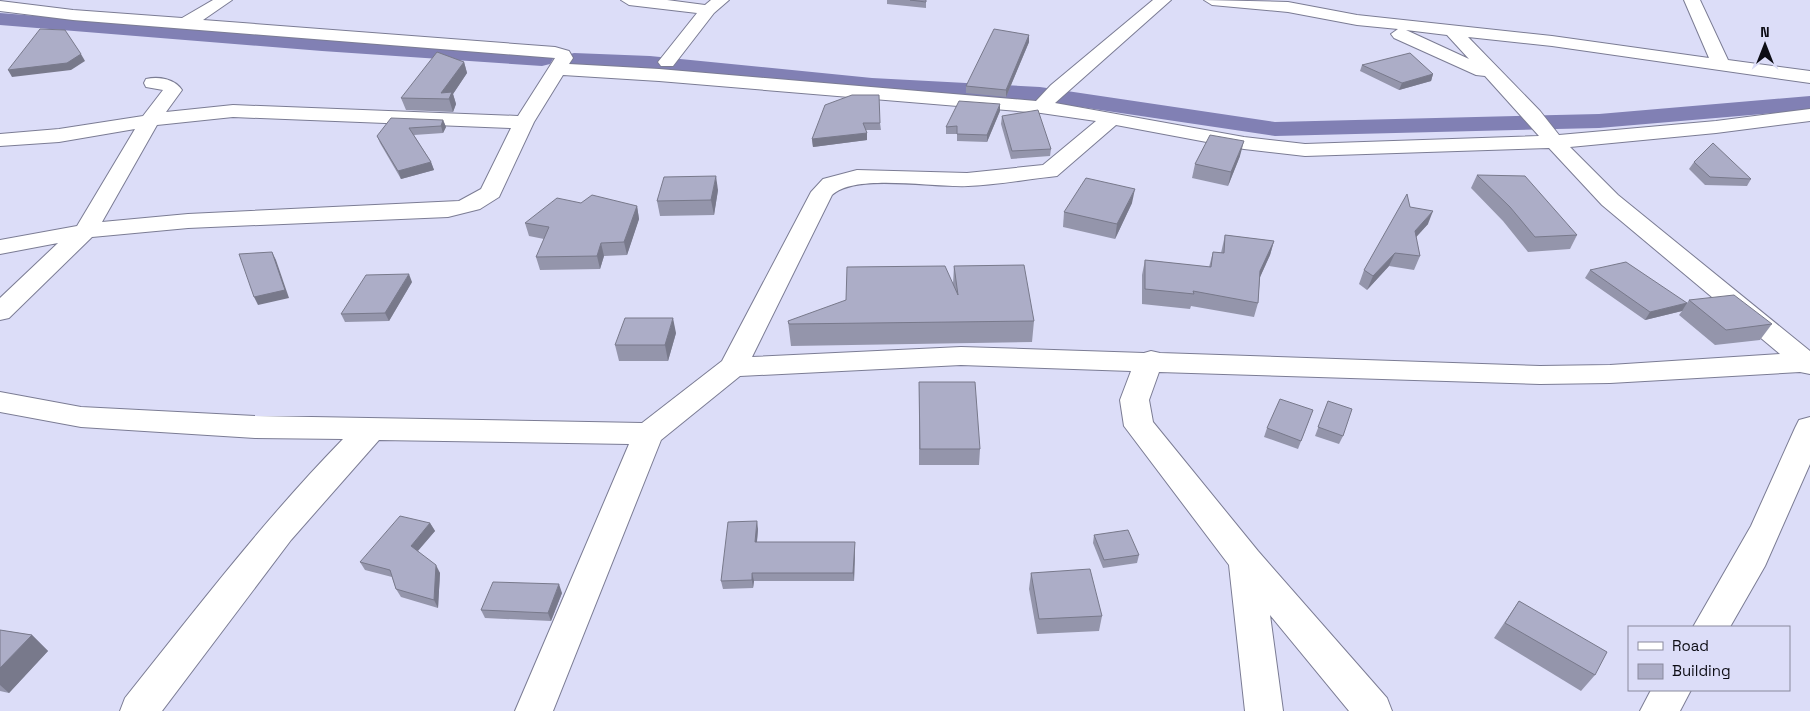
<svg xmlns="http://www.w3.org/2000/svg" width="1810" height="711" viewBox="0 0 1810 711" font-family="'Space Grotesk',sans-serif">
  <rect width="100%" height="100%" fill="#dcddf8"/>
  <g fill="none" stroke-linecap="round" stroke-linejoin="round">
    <!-- canal -->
    <g fill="#8180b4" fill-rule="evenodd">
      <path d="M0,13L322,39L542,52L550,54L553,59L550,64L542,66L322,51L0,25Z"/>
      <path d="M574,53L650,56L872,78L1040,87L1275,122L1599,114L1810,96V110L1599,128L1275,136L1040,101L872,92L650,70L566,65L563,60L566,55Z"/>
    </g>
    <!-- minor casing -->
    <g stroke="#7b7c94" stroke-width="2">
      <g id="minor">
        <path d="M213,0H232L203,20L555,47L569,51L573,58L569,64L659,69L1036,101L1051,85L1153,0H1171L1055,103L1244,137L1305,144L1539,136L1485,76L1476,75L1394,38L1391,34L1398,29L1357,25L1288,12L1212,5L1204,0L1288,2L1357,15L1552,36L1709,58L1684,0H1700L1728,60L1810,71V83L1552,46L1468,37L1540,111L1559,135L1716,121L1810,109V121L1716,133L1570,147L1618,195L1810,351V374L1800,372L1610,383L1540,384L1159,372L1149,400L1153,422L1258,551L1387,698L1392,711H1349L1270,615L1283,711H1245L1229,565L1124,426L1120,400L1131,371L961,365L740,376L661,440L553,711H515L629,444L379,440L291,540L162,711H120L125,698C195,610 264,520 343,439L255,438L81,427L0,412V392L81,407L255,416L642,423L722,361L811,192L823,179L857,170L967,173L1043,165L1096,121L1041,113L659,81L563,75L534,122L499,197L480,209L448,217L188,228L92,237L9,318L0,320V298L58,243L0,254V240L77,226L135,129L59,142L0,146V134L59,129L143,116L163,90L146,87L144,83L146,79C159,76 175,79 182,90L166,112L233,105L518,116L555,58L73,20L0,11V1L73,10L182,18ZM1406,30L1447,35L1469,59ZM233,117L511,128L481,189L459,201L188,214L102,222L157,125ZM1116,125L1244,149L1305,156L1549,148L1602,205L1780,354L1610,365L1540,366L1160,353L1151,351L1144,353L961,347L752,357L832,195C856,173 934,188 968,186C995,185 1022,180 1049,177L1057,176Z"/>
        <path d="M621,0H667L705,5L711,0H729L714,13L673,66H661L658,62L697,13L629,5Z"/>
        <path d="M1810,417V464L1765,566L1730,627H1693L1751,526L1795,428L1799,420Z"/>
        <path d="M1651,690H1691L1680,711H1640Z"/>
      </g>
    </g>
    <!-- minor -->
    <use href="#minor" fill="#fff" fill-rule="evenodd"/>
  </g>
  <!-- wall -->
  <g fill="#9495ab">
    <path d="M887,0H926V8L887,4Z"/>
    <path d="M1029,35V42L1006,97L966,93V86Z"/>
    <path d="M464,62L467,73L453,94L456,104L453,112L406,110L401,98Z"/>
    <path d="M1362,65L1433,74L1431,81L1399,90L1360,71Z"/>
    <path d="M852,95L880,123L881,130H866L867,133V140L813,147L812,139Z"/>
    <path d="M1000,111L987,142L957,141V134H946V127Z"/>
    <path d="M1002,116L1051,149L1050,156L1011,159L1001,124Z"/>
    <path d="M443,120L446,127L443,133L414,135L431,162L434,170L401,179L380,143L377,136Z"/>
    <path d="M1240,156L1228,186L1192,178L1195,164Z"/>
    <path d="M1694,162L1751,179L1747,186L1705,185L1689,169Z"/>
    <path d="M1477,175L1577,235L1570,249L1528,252L1503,221L1471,188Z"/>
    <path d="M718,190L714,215L660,216L657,201Z"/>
    <path d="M581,203L637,206L639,219L627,255L604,256L600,269L540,270L536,257L544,239L529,236L525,223Z"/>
    <path d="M1132,203L1115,239L1063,227L1064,212Z"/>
    <path d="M1410,207L1428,224L1416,237L1420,256L1414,270L1389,266L1367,290L1359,284L1364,270Z"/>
    <path d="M1225,235L1274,241L1270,255L1260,277L1258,303L1254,317L1191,306L1190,309L1142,304V275L1145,260L1209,267L1213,252L1221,253Z"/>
    <path d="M954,266L1034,321L1032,342L791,346L788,321L953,284Z"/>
    <path d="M1590,270L1687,303L1689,300L1772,324L1760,340L1715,345L1679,315L1682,311L1645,320L1585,278Z"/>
    <path d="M412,282L389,321L345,322L341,314Z"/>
    <path d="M676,333L668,361H619L615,345Z"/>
    <path d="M919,382L980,449L979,465H919Z"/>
    <path d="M1328,401L1343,436L1339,444L1315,436Z"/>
    <path d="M1313,410L1298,449L1264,437L1267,428Z"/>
    <path d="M430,523L435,531L418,551L440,573L438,608L401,597L396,589L392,577L365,570L360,562Z"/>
    <path d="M758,529L757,542L855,551L854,581H754L753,588L723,589L721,581Z"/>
    <path d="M1094,535L1139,555L1137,563L1103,568L1093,543Z"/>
    <path d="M1031,573L1102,616L1099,631L1037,634L1029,589Z"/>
    <path d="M562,593L551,621L485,618L481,610Z"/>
    <path d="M1519,601L1595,675L1581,691L1494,638Z"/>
    <path d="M0,630L32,635L48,651L9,693L0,691Z"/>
  </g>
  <!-- shaded-wall -->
  <g fill="#78798b">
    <path d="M1029,35V42L1006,97V90Z"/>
    <path d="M81,54L85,61L71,70L12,77L8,70Z"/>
    <path d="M464,62L467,73L453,94L456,104L453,112L449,99L441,93Z"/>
    <path d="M1433,74L1431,81L1399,90L1402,83Z"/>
    <path d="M1000,104V111L987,142V135Z"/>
    <path d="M443,120L446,127L443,133L441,126Z"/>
    <path d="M867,133V140L813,147L812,139Z"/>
    <path d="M1244,141L1240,156L1228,186L1231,172Z"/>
    <path d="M431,162L434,170L401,179L398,171Z"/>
    <path d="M716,176L718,190L714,215L711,200Z"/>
    <path d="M1135,189L1132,203L1115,239L1117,224Z"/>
    <path d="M637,206L639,219L627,255L624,242Z"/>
    <path d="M1433,211L1428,224L1409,245L1415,231Z"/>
    <path d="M1274,241L1270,255L1256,286L1260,271Z"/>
    <path d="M601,243L604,256L600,269L597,256Z"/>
    <path d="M272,252L276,260L289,298L258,305L254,297Z"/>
    <path d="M1395,253L1389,266L1367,290L1373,276Z"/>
    <path d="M409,274L412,282L389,321L385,313Z"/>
    <path d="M1687,303L1682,311L1645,320L1650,312Z"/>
    <path d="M673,318L676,333L668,361L665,345Z"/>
    <path d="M757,521L758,529L756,551L755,542Z"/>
    <path d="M430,523L435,531L415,554L411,546Z"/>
    <path d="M855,542V551L854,581L853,573Z"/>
    <path d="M436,565L440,573L438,608L434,600Z"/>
    <path d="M752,573L754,581L753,588L752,580Z"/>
    <path d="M559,584L562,593L551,621L548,613Z"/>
    <path d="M32,635L48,651L9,693L0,685V668Z"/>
  </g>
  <!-- building -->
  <g fill="#acadc7" stroke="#78798b">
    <path d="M910,0H926V2Z"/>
    <path d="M40,29L65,30L81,54L67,63L8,70Z"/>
    <path d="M994,29L1029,35L1006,90L966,86Z"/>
    <path d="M437,52L464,62L441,93L452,92L449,99L401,98Z"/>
    <path d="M1410,53L1433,74L1402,83L1362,65Z"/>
    <path d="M852,95H879L880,123H863L867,133L812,139L825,105Z"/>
    <path d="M959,101L1000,104L987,135L957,134V126L946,127Z"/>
    <path d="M1038,110L1051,149L1012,151L1002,116Z"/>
    <path d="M391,118L443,120L441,126L409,128L431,162L398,171L377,136Z"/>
    <path d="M1210,135L1244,141L1231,172L1195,164Z"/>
    <path d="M1713,143L1751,179L1710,177L1694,162Z"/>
    <path d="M1477,175L1525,176L1577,235L1535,237L1510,207Z"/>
    <path d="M716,176L711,200L657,201L664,177Z"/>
    <path d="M1086,178L1135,189L1117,224L1064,212Z"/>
    <path d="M1407,194L1410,207L1433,211L1415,231L1420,256L1395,253L1373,276L1364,270Z"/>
    <path d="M592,195L637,206L624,242L601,243L597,256L536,257L549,227L525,223L557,198L581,203Z"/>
    <path d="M1225,235L1274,241L1260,271L1258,303L1193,291L1194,294L1145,289V260L1211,267L1213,252L1224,253Z"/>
    <path d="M272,252L285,290L254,297L239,254Z"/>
    <path d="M1626,262L1687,303L1650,312L1590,270Z"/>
    <path d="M1024,265L1034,321L789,324L788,321L846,300L847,267L945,266L958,295L954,266Z"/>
    <path d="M409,274L385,313L341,314L366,275Z"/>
    <path d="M1734,295L1772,324L1726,330L1689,300Z"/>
    <path d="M625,318H673L665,345H615Z"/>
    <path d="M919,382H975L980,449H920Z"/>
    <path d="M1280,399L1313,410L1301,441L1267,428Z"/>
    <path d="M1328,401L1352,409L1343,436L1318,427Z"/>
    <path d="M400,516L430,523L411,546L436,565L434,600L396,589L390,570L360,562Z"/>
    <path d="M757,521L755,542H855L853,573H752V580L721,581L728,522Z"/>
    <path d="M1128,530L1139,555L1104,560L1094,535Z"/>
    <path d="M1090,569L1102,616L1039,619L1031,573Z"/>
    <path d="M493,582L559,584L548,613L481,610Z"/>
    <path d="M1519,601L1607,652L1595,675L1505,623Z"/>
    <path d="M0,630L32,635L0,668Z"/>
  </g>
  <!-- legend -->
  <rect x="1628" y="626" width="162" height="65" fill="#dcddf8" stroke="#898a9d"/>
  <rect x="1638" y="642" width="25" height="8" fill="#ffffff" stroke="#898a9d"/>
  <text x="1672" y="651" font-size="15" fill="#0d0d15">Road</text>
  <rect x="1638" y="664" width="25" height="15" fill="#acadc7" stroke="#898a9d"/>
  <text x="1672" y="676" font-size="15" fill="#0d0d15">Building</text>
  <!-- north arrow -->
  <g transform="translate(1765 45)" stroke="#dcddf8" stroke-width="4" paint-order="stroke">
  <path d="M0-4L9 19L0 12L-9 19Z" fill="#0d0d15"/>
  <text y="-8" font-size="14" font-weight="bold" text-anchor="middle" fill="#0d0d15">N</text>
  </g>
</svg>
